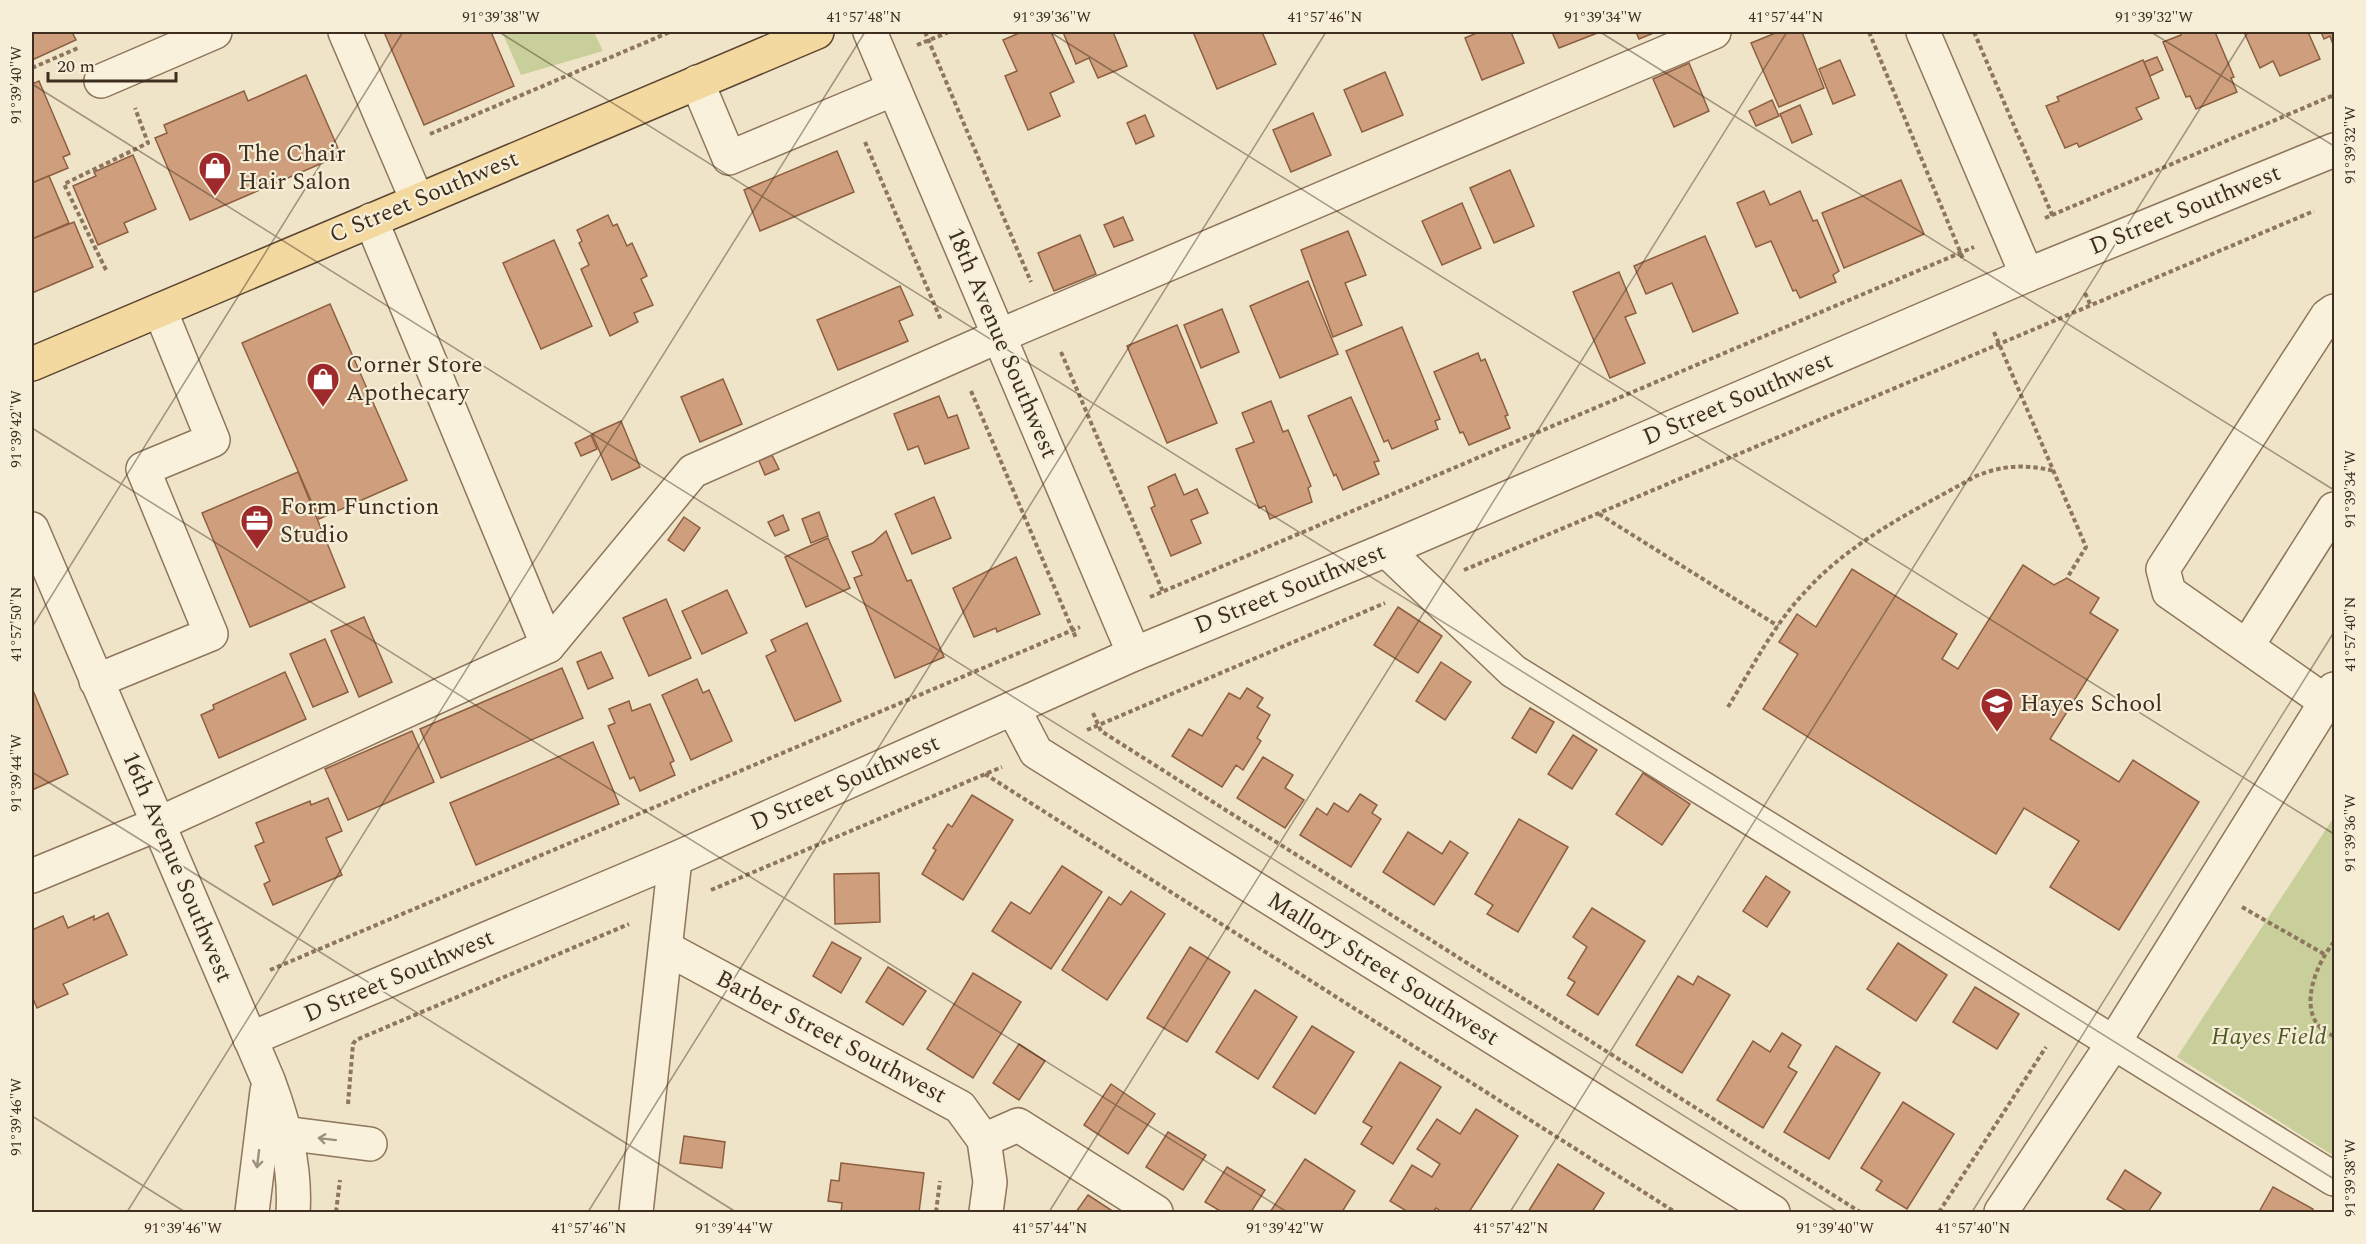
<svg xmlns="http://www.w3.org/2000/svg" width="2366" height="1244" viewBox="0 0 2366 1244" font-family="Spectral,serif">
  <rect width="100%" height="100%" fill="#f0e4c8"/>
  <!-- green -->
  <g fill="#c9cf9b">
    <path d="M502,32H594L603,51L521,75Z"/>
    <path d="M2334,817V1156L2177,1057Z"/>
  </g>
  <!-- building -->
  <g fill="#cf9f7d" stroke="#8d5f41" stroke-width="1.5">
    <path d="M32,32H72L76,40L32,60Z"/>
    <path d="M384,32H491L514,86L424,125Z"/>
    <path d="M1022,32H1051L1074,82L1050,93L1060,116L1028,130L1005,76L1017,71L1003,40Z"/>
    <path d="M1063,32H1113L1127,66L1098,78L1089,58L1076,64Z"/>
    <path d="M1193,32H1262L1276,64L1217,89Z"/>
    <path d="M1479,32H1511L1524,63L1482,80L1465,38Z"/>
    <path d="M1552,32H1600L1559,48Z"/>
    <path d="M1636,32H1656L1639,39Z"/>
    <path d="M1778,32H1802L1824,88L1779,107L1751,43Z"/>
    <path d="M2180,32H2215L2234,77L2231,78L2237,92L2196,109L2190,96L2186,97L2163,42L2181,35Z"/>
    <path d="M2244,32H2308L2320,59L2280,76L2273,61L2260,68Z"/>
    <path d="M2321,32H2334V47L2330,36L2324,39Z"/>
    <path d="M2157,57L2163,70L2150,76L2144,62Z"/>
    <path d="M1840,60L1855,95L1833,104L1819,69Z"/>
    <path d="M2143,60L2159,98L2136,108L2142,119L2079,147L2077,143L2065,148L2046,106L2059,101L2057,97Z"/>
    <path d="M1689,63L1709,111L1674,127L1653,79Z"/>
    <path d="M1385,72L1403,115L1362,132L1344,90Z"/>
    <path d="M306,75L341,155L190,220L155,138L167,133L164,125L244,91L248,101Z"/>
    <path d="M39,81L70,154L63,157L68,168L32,183V84Z"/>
    <path d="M1772,100L1779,116L1756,126L1749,111Z"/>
    <path d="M1800,105L1812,134L1792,143L1780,114Z"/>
    <path d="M1313,113L1331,155L1291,172L1273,130Z"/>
    <path d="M1145,115L1154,136L1136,144L1127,123Z"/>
    <path d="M837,151L854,192L760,231L744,190Z"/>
    <path d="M133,155L156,209L124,223L128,232L98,245L73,186L96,176L94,172Z"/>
    <path d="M1510,170L1534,226L1494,243L1470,188Z"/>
    <path d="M49,176L69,223L32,239V183Z"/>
    <path d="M1901,180L1924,234L1844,268L1822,213Z"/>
    <path d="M1764,191L1770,205L1800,191L1813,221L1817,220L1839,271L1833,275L1836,282L1800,298L1796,290L1793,291L1771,241L1756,247L1737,203Z"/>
    <path d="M1462,203L1481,248L1442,265L1422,221Z"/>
    <path d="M608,215L613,226L617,224L627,246L632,243L647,276L641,279L653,305L634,313L638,322L610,336L581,269L589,265L579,243L582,241L577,230Z"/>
    <path d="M1123,217L1133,240L1114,247L1104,225Z"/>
    <path d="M74,222L93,267L32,293V239Z"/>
    <path d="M1348,231L1366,275L1345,283L1362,325L1333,337L1301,250Z"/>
    <path d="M1080,235L1096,274L1054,291L1038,253Z"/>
    <path d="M1705,236L1738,313L1693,332L1672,283L1646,294L1634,266Z"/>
    <path d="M554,240L592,326L541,349L503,263Z"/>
    <path d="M1619,272L1636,313L1625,317L1645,363L1610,378L1573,292Z"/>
    <path d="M1308,281L1338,354L1280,378L1250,306Z"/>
    <path d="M900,286L913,315L899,321L908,341L838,370L817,320Z"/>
    <path d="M330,304L407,480L319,519L242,343Z"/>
    <path d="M1222,309L1239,352L1201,368L1184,325Z"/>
    <path d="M1177,325L1217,423L1167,443L1127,346Z"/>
    <path d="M1402,327L1440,419L1435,421L1438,429L1392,449L1388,440L1384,442L1346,351Z"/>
    <path d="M1478,353L1481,361L1485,359L1508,415L1505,416L1510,428L1469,445L1463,432L1460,433L1434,372Z"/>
    <path d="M723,379L742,424L700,442L681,397Z"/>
    <path d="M939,396L948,418L957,415L969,448L925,464L918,446L908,450L894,414Z"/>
    <path d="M1351,397L1379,461L1374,462L1379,474L1343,490L1336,474L1334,476L1308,416Z"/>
    <path d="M1271,401L1283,432L1288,430L1311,486L1308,488L1312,502L1270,519L1265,506L1259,508L1236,449L1254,442L1242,413Z"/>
    <path d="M621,421L640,467L612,480L592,434Z"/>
    <path d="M591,435L597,449L581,456L575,443Z"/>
    <path d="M772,455L779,469L765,475L759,461Z"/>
    <path d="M298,472L345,587L250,627L202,513Z"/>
    <path d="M1175,474L1184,495L1197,489L1208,513L1191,520L1201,543L1171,556L1151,508L1155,506L1148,487Z"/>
    <path d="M934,497L951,538L912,554L895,514Z"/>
    <path d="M819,512L828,536L811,543L802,519Z"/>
    <path d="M783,515L789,530L775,536L768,522Z"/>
    <path d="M684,517L700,528L684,551L668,540Z"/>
    <path d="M886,531L907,581L911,580L944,657L895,678L854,578L862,575L852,552L873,543Z"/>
    <path d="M828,538L850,588L806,607L785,557Z"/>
    <path d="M1016,557L1040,614L997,632L996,628L974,637L953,588Z"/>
    <path d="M2023,565L2054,585L2067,578L2099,598L2090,613L2118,630L2050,739L2119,782L2133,760L2199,802L2119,930L2050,887L2079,841L2024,808L1996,854L1763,709L1798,654L1779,642L1797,614L1816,627L1852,569L1957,634L1942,659L1958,669Z"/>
    <path d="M727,590L747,633L702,654L682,611Z"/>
    <path d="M666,599L691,658L649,676L623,618Z"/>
    <path d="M1398,607L1442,636L1418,673L1374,645Z"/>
    <path d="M364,617L392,682L359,697L331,631Z"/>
    <path d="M807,623L841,701L795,721L766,656L776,651L771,640Z"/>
    <path d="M325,639L348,692L313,707L290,654Z"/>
    <path d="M601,652L613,678L588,689L577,662Z"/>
    <path d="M1441,662L1471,682L1445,720L1416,701Z"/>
    <path d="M562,668L583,718L441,778L420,729Z"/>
    <path d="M285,672L306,719L219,758L201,715L214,709L213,705Z"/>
    <path d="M697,679L703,693L709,690L732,741L691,760L662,695Z"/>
    <path d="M32,688L68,774L32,790Z"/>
    <path d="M1247,688L1263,698L1257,707L1270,715L1257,738L1261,741L1243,770L1236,765L1222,787L1172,756L1189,729L1202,736L1229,693L1240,699Z"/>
    <path d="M629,701L632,711L650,704L674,761L670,763L675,775L640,791L634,777L630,779L608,726L615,723L609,709Z"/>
    <path d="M1530,708L1554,722L1536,753L1512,738Z"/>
    <path d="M412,731L434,782L348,820L325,769Z"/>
    <path d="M1573,735L1597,750L1572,789L1548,774Z"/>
    <path d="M593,742L619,804L476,865L450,803Z"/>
    <path d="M1263,757L1293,775L1285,788L1304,800L1285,828L1237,798Z"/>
    <path d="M1643,773L1690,804L1662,845L1616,814Z"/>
    <path d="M1360,794L1377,805L1372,813L1381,819L1351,867L1300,835L1317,808L1327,815L1334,803L1348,812Z"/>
    <path d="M972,795L1013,820L963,900L922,874L936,850L933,848L948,824L952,827Z"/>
    <path d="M328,798L342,831L326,838L342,875L273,905L264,884L270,881L255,846L264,842L256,823L310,801L311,805Z"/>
    <path d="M1519,819L1568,847L1518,932L1487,914L1493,905L1475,894Z"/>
    <path d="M1408,832L1442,854L1450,841L1468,853L1434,905L1383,872Z"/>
    <path d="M1062,866L1102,892L1051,969L992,931L1011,902L1030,914Z"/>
    <path d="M879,873L880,922L835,924L834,874Z"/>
    <path d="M1766,876L1790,892L1767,927L1743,911Z"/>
    <path d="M1131,891L1165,914L1107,1000L1062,970L1109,897L1121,905Z"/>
    <path d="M1592,908L1645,941L1598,1015L1567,995L1575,982L1568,978L1587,947L1573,937Z"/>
    <path d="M108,913L127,955L63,984L68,994L37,1008L32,996V930L63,916L68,928L94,916V920Z"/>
    <path d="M832,942L861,958L841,993L813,976Z"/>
    <path d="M1898,943L1947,975L1916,1021L1867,989Z"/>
    <path d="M1190,947L1230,972L1187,1042L1147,1018Z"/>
    <path d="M888,967L926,991L903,1025L866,1002Z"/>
    <path d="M973,973L1021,1002L973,1078L927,1049Z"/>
    <path d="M1678,976L1693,985L1698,976L1730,995L1682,1073L1636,1045Z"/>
    <path d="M1975,987L2019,1014L1997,1049L1953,1022Z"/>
    <path d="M1255,990L1297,1017L1258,1079L1216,1052Z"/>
    <path d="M1312,1026L1354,1052L1315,1114L1273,1087Z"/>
    <path d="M1782,1033L1801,1045L1788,1067L1797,1072L1763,1128L1717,1100L1753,1041L1770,1052Z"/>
    <path d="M1019,1044L1045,1061L1019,1100L993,1083Z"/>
    <path d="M1836,1046L1880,1073L1829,1159L1784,1132Z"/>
    <path d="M1400,1062L1441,1087L1393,1164L1361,1144L1372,1127L1363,1122Z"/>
    <path d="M1111,1084L1155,1114L1128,1154L1084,1125Z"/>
    <path d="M1903,1102L1954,1134L1907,1209L1876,1190L1882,1181L1861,1168Z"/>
    <path d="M1476,1109L1518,1136L1469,1212H1442L1436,1208L1433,1212H1408L1390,1201L1412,1165L1432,1177L1440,1164L1417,1149L1437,1119L1460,1134Z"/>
    <path d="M1168,1132L1206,1155L1183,1190L1146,1167Z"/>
    <path d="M684,1136L725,1142L722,1168L680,1163Z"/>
    <path d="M1305,1159L1355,1191L1342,1212H1270Z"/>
    <path d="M841,1163L924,1173L919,1212H841L842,1203L828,1201L831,1180L839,1181Z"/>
    <path d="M1558,1164L1604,1193L1592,1212H1528Z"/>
    <path d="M1227,1167L1265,1190L1251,1212H1222L1205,1202Z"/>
    <path d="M2125,1170L2161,1193L2148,1212H2128L2107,1199Z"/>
    <path d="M2273,1187L2313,1209L2311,1212H2259Z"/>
    <path d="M1088,1195L1114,1212H1076Z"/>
  </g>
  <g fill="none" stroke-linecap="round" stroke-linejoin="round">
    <!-- minor casing -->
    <g stroke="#8d765c" stroke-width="36">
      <g id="minor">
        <path d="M345,32L417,200"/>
        <path d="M870,32L1134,654"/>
        <path d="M1923,32L2027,275"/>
        <path d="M101,81L215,32"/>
        <path d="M697,82L729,158L894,89"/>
        <path d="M371,220L548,646"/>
        <path d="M32,529L268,1080C284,1123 296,1167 293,1212"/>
        <path d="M1386,550L1513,671L2334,1179"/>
        <path d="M2247,646L2334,509"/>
        <path d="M96,681L211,634L143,469L213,440L160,310"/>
        <path d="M2326,702L2169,592L2163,569L2327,316L2334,311"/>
        <path d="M1013,708L1036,752L1773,1212"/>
        <path d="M32,876L158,824L548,646L693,471L999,336L1714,32"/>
        <path d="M666,948L960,1107L984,1140L990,1182L986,1212"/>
        <path d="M250,1039L675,859L1134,654L1386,550L2027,275L2334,150"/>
        <path d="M284,1133L370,1144"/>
        <path d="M984,1140L1018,1125L1156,1212"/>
        <path d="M252,1212L267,1091"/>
        <path d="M636,1212L675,859"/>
        <path d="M2001,1212L2114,1042L2334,689"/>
      </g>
    </g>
    <!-- major casing -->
    <g stroke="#5b4430" stroke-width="36">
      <path id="major" d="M32,364L817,32"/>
    </g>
    <!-- path -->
    <g stroke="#8d765c" stroke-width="4" stroke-dasharray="4.5 3" stroke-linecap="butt">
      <path d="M925,32L1031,282"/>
      <path d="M1869,32L1964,261"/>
      <path d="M1974,32L2053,217"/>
      <path d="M917,45L949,32"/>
      <path d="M32,68L78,48"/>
      <path d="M430,134L670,32"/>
      <path d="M865,142L941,320"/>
      <path d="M2045,218L2334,95"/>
      <path d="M106,270L64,184L148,143L135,108"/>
      <path d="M2085,293L2091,306"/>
      <path d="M1994,332L2086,547L2067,578"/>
      <path d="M1061,352L1163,592"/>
      <path d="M971,391L1076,638"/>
      <path d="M1599,514L1778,626"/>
      <path d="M1464,570L2314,211"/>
      <path d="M1150,597L1974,247"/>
      <path d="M1728,707C1752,668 1773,626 1804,593C1851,540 1916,510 1976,476C2004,465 2025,464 2054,471"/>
      <path d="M1093,713L1101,731L1860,1212"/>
      <path d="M1087,730L1385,603"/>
      <path d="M985,774L1675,1212"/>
      <path d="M711,890L1002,767"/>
      <path d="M2242,907L2324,954"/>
      <path d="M2334,942C2314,966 2293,1021 2334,1036"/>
      <path d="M270,970L1080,627"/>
      <path d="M348,1104L353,1044L356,1040L629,924"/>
      <path d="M336,1212L340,1180"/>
      <path d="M936,1212L940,1181"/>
      <path d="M1939,1212L2046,1047"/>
    </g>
    <!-- minor -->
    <use href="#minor" stroke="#faf1dc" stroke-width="33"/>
    <!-- major -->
    <use href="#major" stroke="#f3d9a0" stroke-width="33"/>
  </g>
  <!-- one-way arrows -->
  <defs><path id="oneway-shaft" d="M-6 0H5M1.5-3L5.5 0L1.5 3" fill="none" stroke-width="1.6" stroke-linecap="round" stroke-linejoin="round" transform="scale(1.5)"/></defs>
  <g stroke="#9c907e">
    <use href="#oneway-shaft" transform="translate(327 1139) rotate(-173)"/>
    <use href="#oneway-shaft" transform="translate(258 1159) rotate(97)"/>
  </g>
  <!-- ticks -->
  <path fill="none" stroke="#3d2e20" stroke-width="1.5" stroke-opacity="0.45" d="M499,32L2334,1179M1050,32L2334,834M1600,32L2334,490M2151,32L2334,146M32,84L1838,1212M32,428L1287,1212M32,627L403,32M32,772L736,1212M32,1116L185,1212M127,1212L865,32M588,1212L1326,32M1049,1212L1787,32M1510,1212L2248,32M1972,1212L2334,632"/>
  <!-- icons -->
  <defs>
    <g id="shop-pin" transform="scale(1.725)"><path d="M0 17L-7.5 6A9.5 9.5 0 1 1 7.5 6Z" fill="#9e2a2b" stroke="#f7eed8"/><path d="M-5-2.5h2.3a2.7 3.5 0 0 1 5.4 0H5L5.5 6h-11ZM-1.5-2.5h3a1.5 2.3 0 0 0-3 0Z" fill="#fff"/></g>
    <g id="office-pin" transform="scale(1.725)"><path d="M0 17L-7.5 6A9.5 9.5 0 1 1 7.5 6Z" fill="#9e2a2b" stroke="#f7eed8"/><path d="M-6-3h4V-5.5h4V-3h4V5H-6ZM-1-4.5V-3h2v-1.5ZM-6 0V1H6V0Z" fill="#fff"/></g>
    <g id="school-pin" transform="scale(1.725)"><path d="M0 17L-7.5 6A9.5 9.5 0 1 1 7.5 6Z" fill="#9e2a2b" stroke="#f7eed8"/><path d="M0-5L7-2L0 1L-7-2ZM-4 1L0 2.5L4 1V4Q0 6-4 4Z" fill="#fff"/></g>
  </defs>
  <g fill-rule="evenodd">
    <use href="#shop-pin" x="215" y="168"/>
    <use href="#shop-pin" x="323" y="379"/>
    <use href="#office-pin" x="257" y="521"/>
    <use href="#school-pin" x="1997" y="704"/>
  </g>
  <g text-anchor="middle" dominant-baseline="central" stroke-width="4.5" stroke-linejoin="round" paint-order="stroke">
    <!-- poi labels -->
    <g font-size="24" fill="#3d2e20" stroke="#f7eed8" text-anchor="start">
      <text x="238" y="154">The Chair<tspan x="238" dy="28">Hair Salon</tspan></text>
      <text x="346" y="365">Corner Store<tspan x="346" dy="28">Apothecary</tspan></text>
      <text x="280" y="507">Form Function<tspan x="280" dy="28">Studio</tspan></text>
      <text x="2020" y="704">Hayes School</text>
    </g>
    <!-- street labels -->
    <g font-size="24" fill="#3d2e20" stroke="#f7eed8">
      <text transform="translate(424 197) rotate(-23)">C Street Southwest</text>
      <text transform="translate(2185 210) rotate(-22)">D Street Southwest</text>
      <text transform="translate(1002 343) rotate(67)">18th Avenue Southwest</text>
      <text transform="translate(1738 399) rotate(-23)">D Street Southwest</text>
      <text transform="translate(1290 589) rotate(-22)">D Street Southwest</text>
      <text transform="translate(845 783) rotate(-24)">D Street Southwest</text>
      <text transform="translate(177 867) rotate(67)">16th Avenue Southwest</text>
      <text transform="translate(1383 969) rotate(32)">Mallory Street Southwest</text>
      <text transform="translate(399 976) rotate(-23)">D Street Southwest</text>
      <text transform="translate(831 1037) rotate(28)">Barber Street Southwest</text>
    </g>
    <!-- park labels -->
    <g font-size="24" font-style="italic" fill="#4d5a26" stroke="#f7eed8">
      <text x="2269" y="1037">Hayes Field</text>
    </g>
  </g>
  <!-- border -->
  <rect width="2366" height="1244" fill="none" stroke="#f7eed8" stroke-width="66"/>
  <!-- scale -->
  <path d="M48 72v9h128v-9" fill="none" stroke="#3d2e20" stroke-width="3"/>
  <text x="57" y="72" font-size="18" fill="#3d2e20" stroke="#f7eed8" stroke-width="4.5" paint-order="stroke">20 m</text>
  <rect x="33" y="33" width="2300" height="1178" fill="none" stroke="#3d2e20" stroke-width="2"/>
  <g font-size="15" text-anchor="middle" fill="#3d2e20">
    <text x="501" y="22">91°39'38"W</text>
    <text x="864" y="22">41°57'48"N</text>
    <text x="1052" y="22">91°39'36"W</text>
    <text x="1325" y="22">41°57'46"N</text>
    <text x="1603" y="22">91°39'34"W</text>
    <text x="1786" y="22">41°57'44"N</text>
    <text x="2154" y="22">91°39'32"W</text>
    <text transform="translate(16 85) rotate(-90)" y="5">91°39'40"W</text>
    <text transform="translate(2350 145) rotate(-90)" y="5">91°39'32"W</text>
    <text transform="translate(16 429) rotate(-90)" y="5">91°39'42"W</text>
    <text transform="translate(2350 489) rotate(-90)" y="5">91°39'34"W</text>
    <text transform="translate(16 624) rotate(-90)" y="5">41°57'50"N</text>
    <text transform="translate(2350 634) rotate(-90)" y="5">41°57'40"N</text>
    <text transform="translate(16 773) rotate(-90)" y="5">91°39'44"W</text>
    <text transform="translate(2350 833) rotate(-90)" y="5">91°39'36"W</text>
    <text transform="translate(16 1117) rotate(-90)" y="5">91°39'46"W</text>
    <text transform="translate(2350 1178) rotate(-90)" y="5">91°39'38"W</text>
    <text x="183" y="1233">91°39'46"W</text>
    <text x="589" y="1233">41°57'46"N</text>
    <text x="734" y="1233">91°39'44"W</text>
    <text x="1050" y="1233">41°57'44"N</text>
    <text x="1285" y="1233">91°39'42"W</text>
    <text x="1511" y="1233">41°57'42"N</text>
    <text x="1835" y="1233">91°39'40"W</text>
    <text x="1973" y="1233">41°57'40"N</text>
  </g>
</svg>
